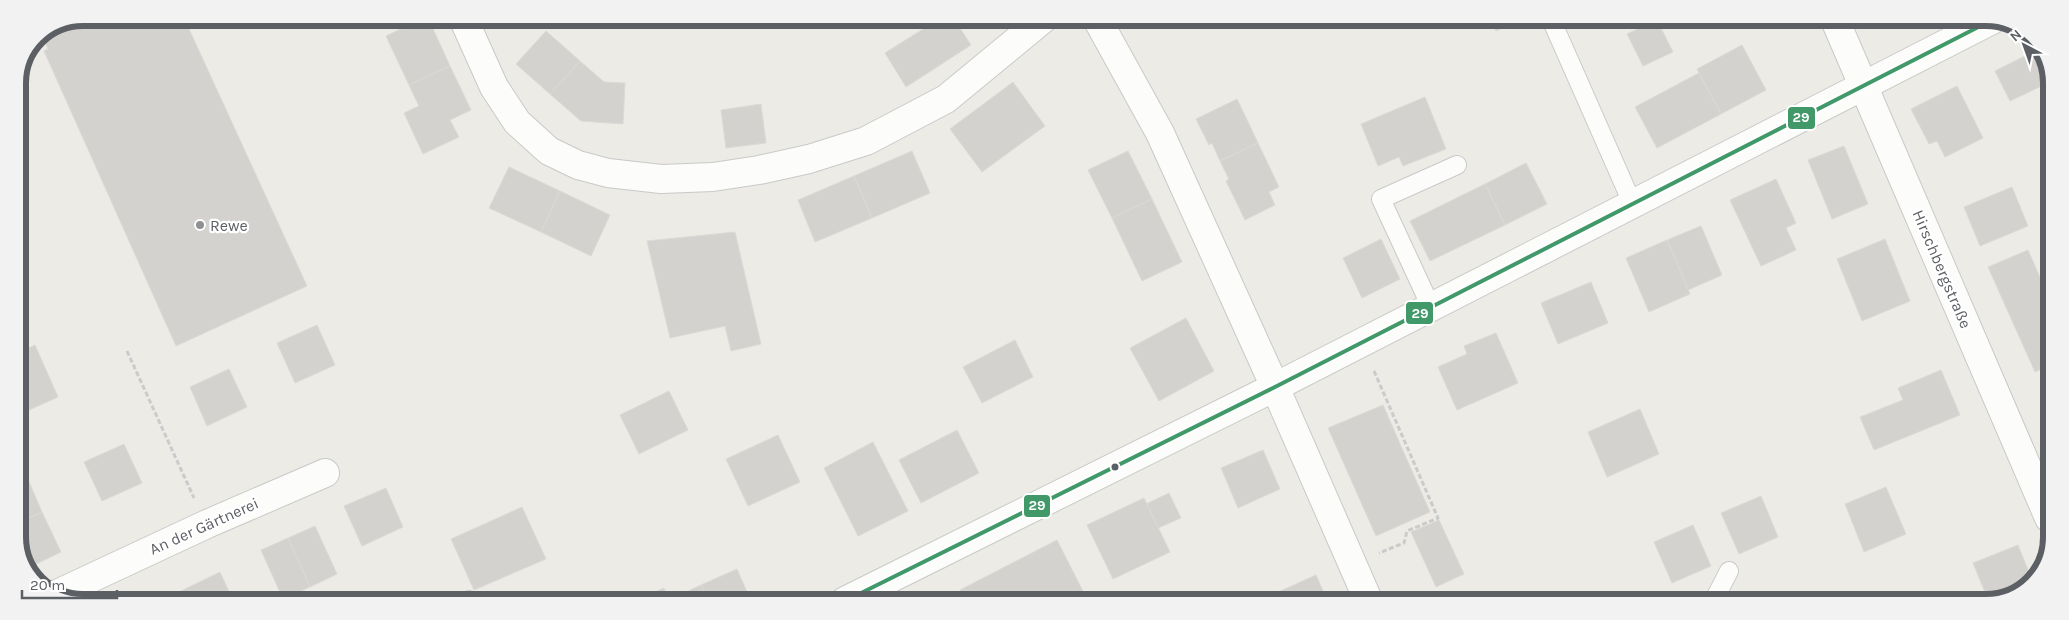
<svg xmlns="http://www.w3.org/2000/svg" width="2069" height="620" viewBox="0 0 2069 620" font-family="Karla,sans-serif">
  <rect width="100%" height="100%" fill="#ecebe6"/>
  <!-- building -->
  <g fill="#d3d2cf" stroke="#dbdad6">
    <path d="M83,18H184L307,286L176,346L44,51L48,49L42,34Z"/>
    <path d="M424,18H428L450,66L409,85L386,36Z"/>
    <path d="M939,19H954L971,45L906,87L885,53Z"/>
    <path d="M1490,19H1522L1496,31Z"/>
    <path d="M1657,20L1673,52L1643,66L1627,34Z"/>
    <path d="M546,31L580,61L550,94L516,64Z"/>
    <path d="M1742,45L1766,90L1721,114L1697,69Z"/>
    <path d="M2033,52L2048,83L2010,101L1995,71Z"/>
    <path d="M580,61L604,82L625,83L623,124L581,121L550,94Z"/>
    <path d="M450,66L471,110L450,120L459,137L423,154L404,113L419,106L409,85Z"/>
    <path d="M1699,73L1721,114L1657,148L1635,107Z"/>
    <path d="M1013,82L1045,126L982,172L950,129Z"/>
    <path d="M1957,86L1983,138L1945,157L1937,141L1929,144L1911,109Z"/>
    <path d="M1425,97L1446,149L1403,166L1399,157L1378,166L1361,124Z"/>
    <path d="M1237,99L1258,143L1220,161L1212,143L1209,145L1196,119Z"/>
    <path d="M761,104L766,143L726,148L721,110Z"/>
    <path d="M1258,143L1279,187L1269,192L1275,205L1245,220L1226,181L1229,179L1220,161Z"/>
    <path d="M1844,146L1868,204L1832,219L1808,160Z"/>
    <path d="M912,151L930,193L872,218L854,176Z"/>
    <path d="M1128,151L1152,199L1112,218L1088,170Z"/>
    <path d="M1526,163L1547,204L1505,225L1485,184Z"/>
    <path d="M509,167L560,191L541,232L489,208Z"/>
    <path d="M854,176L872,218L815,242L798,200Z"/>
    <path d="M1776,179L1796,223L1786,228L1796,250L1761,266L1730,200Z"/>
    <path d="M1485,184L1505,225L1430,261L1410,221Z"/>
    <path d="M2012,187L2028,226L1980,246L1964,207Z"/>
    <path d="M560,191L610,215L591,256L541,232Z"/>
    <path d="M1152,199L1182,262L1142,281L1112,218Z"/>
    <path d="M1701,226L1722,275L1688,290L1667,240Z"/>
    <path d="M735,232L761,344L731,351L725,326L670,338L647,241Z"/>
    <path d="M1381,239L1400,279L1362,298L1343,258Z"/>
    <path d="M1885,239L1910,301L1862,321L1837,259Z"/>
    <path d="M1667,240L1690,294L1649,312L1626,258Z"/>
    <path d="M2028,250L2050,300V365L2035,372L1988,267Z"/>
    <path d="M1591,282L1608,323L1558,344L1541,303Z"/>
    <path d="M18,304L25,320L18,323Z"/>
    <path d="M1186,318L1214,371L1159,401L1130,348Z"/>
    <path d="M317,325L335,365L295,383L277,343Z"/>
    <path d="M1496,333L1518,383L1457,410L1438,367L1467,354L1464,346Z"/>
    <path d="M1015,340L1033,377L982,403L963,367Z"/>
    <path d="M35,345L58,397L18,415V353Z"/>
    <path d="M229,369L247,407L207,426L190,387Z"/>
    <path d="M1941,370L1960,415L1874,450L1860,417L1903,400L1898,388Z"/>
    <path d="M669,391L688,430L639,454L620,415Z"/>
    <path d="M1383,405L1430,512L1376,536L1328,428Z"/>
    <path d="M1640,409L1659,454L1607,477L1588,432Z"/>
    <path d="M957,430L979,473L921,503L899,460Z"/>
    <path d="M778,435L800,482L748,506L726,459Z"/>
    <path d="M873,442L908,511L858,536L824,468Z"/>
    <path d="M124,444L142,483L102,501L84,462Z"/>
    <path d="M1263,450L1280,489L1238,508L1221,468Z"/>
    <path d="M24,470L42,512L18,523V473Z"/>
    <path d="M1886,487L1906,534L1864,552L1845,504Z"/>
    <path d="M386,488L403,527L362,546L344,506Z"/>
    <path d="M1169,493L1181,518L1158,528L1146,504Z"/>
    <path d="M1761,496L1778,537L1739,554L1721,513Z"/>
    <path d="M1144,498L1170,552L1113,579L1087,525Z"/>
    <path d="M522,507L546,559L474,590L451,539Z"/>
    <path d="M42,512L61,552L28,568L18,542V523Z"/>
    <path d="M1439,520L1464,574L1436,587L1411,532Z"/>
    <path d="M1693,525L1711,566L1672,583L1654,542Z"/>
    <path d="M315,526L337,574L310,587L288,538Z"/>
    <path d="M288,538L310,587L283,599L261,550Z"/>
    <path d="M1057,540L1088,601H966L960,590Z"/>
    <path d="M2018,545L2032,580L2026,589L1989,602L1973,563Z"/>
    <path d="M737,569L751,601H708L701,585Z"/>
    <path d="M220,572L233,600H180L177,593Z"/>
    <path d="M1316,575L1328,602H1280L1276,593Z"/>
    <path d="M701,585L708,601H635L664,588L669,600Z"/>
  </g>
  <g fill="none" stroke-linecap="round" stroke-linejoin="round">
    <!-- service casing -->
    <g stroke="#c9c9c8" stroke-width="20">
      <g id="service">
        <path d="M1551,19L1633,205"/>
        <path d="M1431,307L1381,199L1457,165"/>
        <path d="M469,600V601"/>
        <path d="M1713,602L1729,571"/>
      </g>
    </g>
    <!-- minor casing -->
    <g stroke="#c9c9c8" stroke-width="30">
      <g id="minor">
        <path d="M463,18L494,87L517,122L549,151L578,165L608,173L661,179L713,177L759,170L809,159L866,141L946,99L1043,19"/>
        <path d="M1097,19L1160,133L1275,387L1369,602"/>
        <path d="M1835,20L2049,518"/>
        <path d="M57,594L207,524L325,473"/>
        <path d="M845,601L1275,387L1992,20"/>
      </g>
    </g>
    <!-- path -->
    <g stroke="#c9cccb" stroke-width="3" stroke-dasharray="5 2.5" stroke-linecap="butt">
      <path d="M127,351L194,498"/>
      <path d="M1374,371L1438,518L1407,531L1404,543L1379,553"/>
    </g>
    <!-- service -->
    <use href="#service" stroke="#fcfcfb" stroke-width="18"/>
    <!-- minor -->
    <use href="#minor" stroke="#fcfcfb" stroke-width="28"/>
    <!-- bus-1 casing -->
    <g stroke="#fff" stroke-width="8">
      <path id="bus-1" d="M845,601L1275,387L1992,20"/>
    </g>
    <!-- bus-1 -->
    <use href="#bus-1" stroke="#419869" stroke-width="4"/>
  </g>
  <!-- markers -->
  <circle fill="#8e9092" stroke="#fff" stroke-width="2" cx="200" cy="225" r="5"/>
  <circle fill="#5c5f64" stroke="#fff" stroke-width="2" cx="1115" cy="467" r="4.5"/>
  <g text-anchor="middle" dominant-baseline="central" stroke-width="4.5" stroke-linejoin="round" paint-order="stroke">
    <!-- poi labels -->
    <g font-size="16" fill="#5c5f64" stroke="#fff" text-anchor="start">
      <text x="210" y="225">Rewe</text>
    </g>
    <!-- street labels -->
    <g font-size="16" fill="#5c5f64" stroke="#fff">
      <text transform="translate(1942 269) rotate(67)">Hirschbergstraße</text>
      <text transform="translate(204 526) rotate(-24)">An der Gärtnerei</text>
    </g>
  </g>
  <!-- crop -->
  <path d="M0 0H2069V620H0ZM83 26H1986A57 57 0 0 1 2043 83V537A57 57 0 0 1 1986 594H83A57 57 0 0 1 26 537V83A57 57 0 0 1 83 26Z" fill="#f2f2f3" fill-rule="evenodd"/>
  <path fill="none" stroke="#5c5f64" stroke-width="6" d="M83 26H1986A57 57 0 0 1 2043 83V537A57 57 0 0 1 1986 594H83A57 57 0 0 1 26 537V83A57 57 0 0 1 83 26Z"/>
  <g stroke="#fff" stroke-width="2">
    <rect x="1787" y="106" width="29" height="24" rx="5" fill="#419869"/>
    <rect x="1405" y="301" width="29" height="24" rx="5" fill="#419869"/>
    <rect x="1023" y="494" width="28" height="24" rx="5" fill="#419869"/>
  </g>
  <g font-size="14" text-anchor="middle" font-weight="bold" fill="#fff">
    <text x="1801" y="122">29</text>
    <text x="1420" y="318">29</text>
    <text x="1037" y="510">29</text>
  </g>
  <!-- north arrow -->
  <g transform="translate(2024 45) rotate(319)" stroke="#ffffff" stroke-width="4" paint-order="stroke">
  <path d="M0-4L9 19L0 12L-9 19Z" fill="#5c5f64"/>
  <text y="-8" font-size="14" font-weight="bold" text-anchor="middle" fill="#5c5f64">N</text>
  </g>
  <!-- scale -->
  <path d="M22 590v8h95v-8" fill="none" stroke="#5c5f64" stroke-width="2.5"/>
  <text x="30" y="590" font-size="15" fill="#5c5f64" stroke="#ffffff" stroke-width="4" paint-order="stroke">20 m</text>
</svg>
